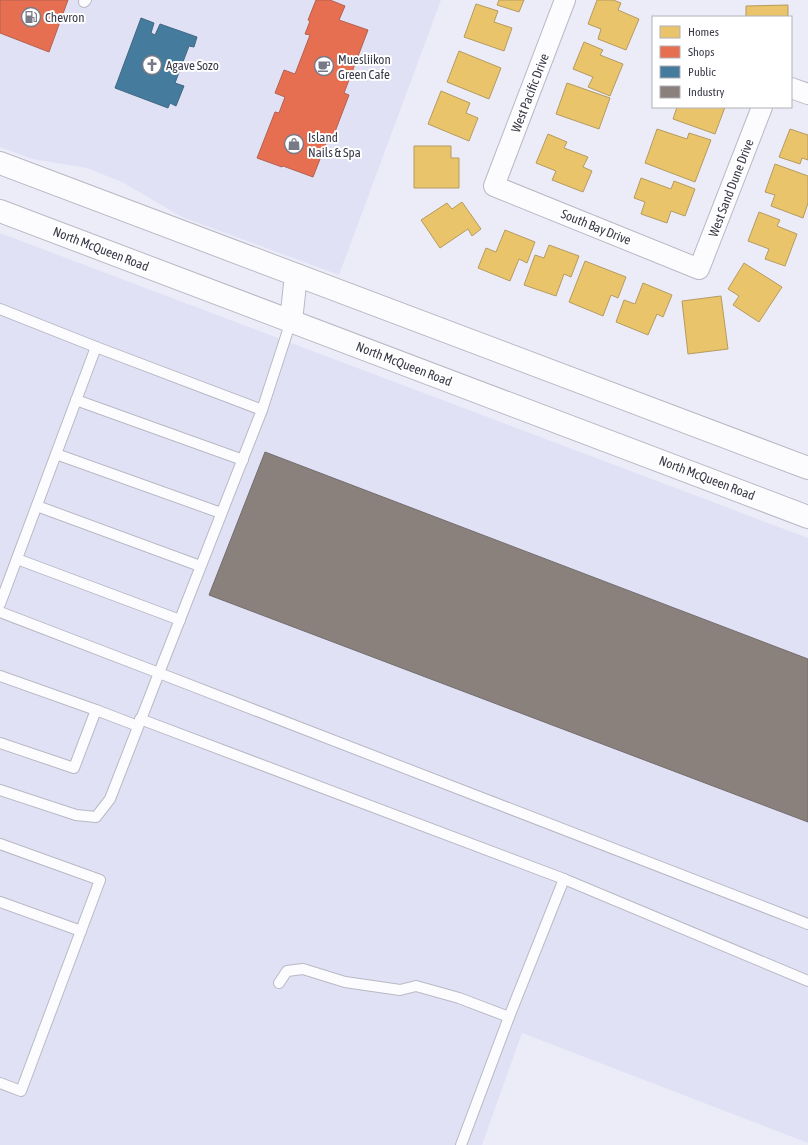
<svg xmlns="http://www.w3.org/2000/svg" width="808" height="1145" viewBox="0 0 808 1145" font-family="'Asap Condensed',sans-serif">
  <rect width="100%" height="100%" fill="#ebecf8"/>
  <!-- built -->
  <g fill="#e0e1f5">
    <path d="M0,0H441L339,275L182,217L122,182L87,168L32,159L0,147Z"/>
    <path d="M0,233L808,538V1143L522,1033L482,1145H0Z"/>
  </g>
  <!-- homes -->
  <g fill="#e9c46a" stroke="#b59b60">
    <path d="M499,0H524L519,12L497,5Z"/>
    <path d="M597,0H613L621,3L618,10L639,19L626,50L598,39L601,29L588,24Z"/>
    <path d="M476,4L498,11L494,22L512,28L504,51L464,37Z"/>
    <path d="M788,5V17H746V6Z"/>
    <path d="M584,42L603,50L600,55L623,64L610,96L588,87L593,77L573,69Z"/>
    <path d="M459,51L501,68L489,99L447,82Z"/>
    <path d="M567,83L610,98L599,129L556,114Z"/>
    <path d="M441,91L470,103L466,113L478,118L469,141L428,124Z"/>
    <path d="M677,107H725L715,134L673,119Z"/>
    <path d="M657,129L687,139L689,133L711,140L695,182L645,163Z"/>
    <path d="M790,129L808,135V160L802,158L800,164L779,157Z"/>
    <path d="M548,134L567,142L564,148L588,157L583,167L592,171L583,192L552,180L556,171L536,163Z"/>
    <path d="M414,146H451V158H459V188H414Z"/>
    <path d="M775,164L808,176V203L803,218L771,206L775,195L765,192Z"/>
    <path d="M641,178L671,189L674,181L695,189L685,216L671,211L667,223L641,214L645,202L634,198Z"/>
    <path d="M462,202L481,229L472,236L468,229L440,248L421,220L447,203L452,209Z"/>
    <path d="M759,212L780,220L777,226L797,234L785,266L765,259L769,249L748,241Z"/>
    <path d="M505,230L535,242L527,263L519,259L510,281L478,268L486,248L496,252Z"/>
    <path d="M549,245L579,256L571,277L564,274L556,296L524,285L535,255L544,258Z"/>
    <path d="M585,261L626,277L618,298L611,295L603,316L569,302Z"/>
    <path d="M744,263L782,287L759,322L733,305L739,296L728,289Z"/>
    <path d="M643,283L672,295L663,317L657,314L648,335L616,322L624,300L635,304Z"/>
    <path d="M721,296L728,349L688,354L682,301Z"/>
  </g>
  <!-- shops -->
  <g fill="#e76f51" stroke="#b3604f">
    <path d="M0,0H68L49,52L0,33Z"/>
    <path d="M316,0H330L345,6L339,20L368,30L344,93L349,95L333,137L329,136L313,177L283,166L282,167L257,158L275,112L279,113L285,97L275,93L284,70L295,74L310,35L305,34L310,21L308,20Z"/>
  </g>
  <!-- public -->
  <path fill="#457b9d" stroke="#426884" d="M141,18L154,23L151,33L155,35L160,24L197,37L194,47L189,46L175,83L184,86L176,106L170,103L168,108L115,88Z"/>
  <!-- industry -->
  <path fill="#8a817c" stroke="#726c6d" d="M265,452L808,659V822L209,595Z"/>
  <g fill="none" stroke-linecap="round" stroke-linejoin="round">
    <!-- lane casing -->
    <g stroke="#b9b9c5" stroke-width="12">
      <g id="lane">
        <path d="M84,2L86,0"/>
        <path d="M0,309L96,347L0,604"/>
        <path d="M291,321L262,410L159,673L808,924"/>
        <path d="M96,347L262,410"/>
        <path d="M76,400L243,460"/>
        <path d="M56,454L221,513"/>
        <path d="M37,506L200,566"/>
        <path d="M17,559L180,620"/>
        <path d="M0,612L159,673L110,799L96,817L76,815L0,790"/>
        <path d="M0,676L96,710"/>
        <path d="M140,719L564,879L808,981"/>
        <path d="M0,743L74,768L96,710L138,726"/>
        <path d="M0,844L100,880L21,1091L0,1083"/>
        <path d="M0,902L81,931"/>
        <path d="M279,983L287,971L303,969L345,982L400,990L416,986L459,998L509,1017"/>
        <path d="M461,1145L509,1017L564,879"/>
      </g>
    </g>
    <!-- street casing -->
    <g stroke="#b9b9c5" stroke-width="22">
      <g id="street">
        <path d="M565,0L494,186L699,269L762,107"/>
        <path d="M791,88L808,94"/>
      </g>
    </g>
    <!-- secondary casing -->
    <g stroke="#b9b9c5" stroke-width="24">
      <g id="secondary">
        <path d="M0,163L808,468"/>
        <path d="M0,211L808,517"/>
        <path d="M291,321L296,275"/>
      </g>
    </g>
    <!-- lane -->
    <use href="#lane" stroke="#fcfcfe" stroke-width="10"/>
    <!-- street -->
    <use href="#street" stroke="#fcfcfe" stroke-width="20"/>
    <!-- secondary -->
    <use href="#secondary" stroke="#fcfcfe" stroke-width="22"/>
  </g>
  <!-- icons -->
  <defs>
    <g id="fuel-ring" transform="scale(1)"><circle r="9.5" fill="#fff" stroke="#797a87" stroke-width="1.5"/><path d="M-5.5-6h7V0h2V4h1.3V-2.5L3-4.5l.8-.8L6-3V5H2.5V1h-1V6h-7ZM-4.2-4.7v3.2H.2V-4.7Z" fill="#797a87"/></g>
    <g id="church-ring" transform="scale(1)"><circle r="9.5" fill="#fff" stroke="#797a87" stroke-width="1.5"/><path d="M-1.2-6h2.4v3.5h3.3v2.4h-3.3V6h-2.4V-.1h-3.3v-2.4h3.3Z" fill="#797a87"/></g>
    <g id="cafe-ring" transform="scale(1)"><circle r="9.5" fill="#fff" stroke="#797a87" stroke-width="1.5"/><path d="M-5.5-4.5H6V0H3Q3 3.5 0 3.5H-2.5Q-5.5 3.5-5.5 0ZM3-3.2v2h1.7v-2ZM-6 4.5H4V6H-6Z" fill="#797a87"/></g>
    <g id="shop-ring" transform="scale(1)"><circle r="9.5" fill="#fff" stroke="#797a87" stroke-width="1.5"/><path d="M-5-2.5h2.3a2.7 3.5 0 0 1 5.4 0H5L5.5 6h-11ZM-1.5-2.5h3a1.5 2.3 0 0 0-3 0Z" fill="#797a87"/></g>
  </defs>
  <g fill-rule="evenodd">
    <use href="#fuel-ring" x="31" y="17"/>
    <use href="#church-ring" x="152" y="65"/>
    <use href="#cafe-ring" x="324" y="66"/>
    <use href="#shop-ring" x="294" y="144"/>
  </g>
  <g text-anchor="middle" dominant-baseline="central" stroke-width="4" stroke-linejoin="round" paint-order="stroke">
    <!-- poi labels -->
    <g font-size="13" fill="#3b3c4a" stroke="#fff" text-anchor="start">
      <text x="45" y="17">Chevron</text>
      <text x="338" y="59">Muesliikon<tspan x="338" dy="15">Green Cafe</tspan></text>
      <text x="166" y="65">Agave Sozo</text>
      <text x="308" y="137">Island<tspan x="308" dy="15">Nails &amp; Spa</tspan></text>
    </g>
    <!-- street labels -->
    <g font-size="13" fill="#3b3c4a" stroke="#fff">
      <text transform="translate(530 93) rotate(-69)">West Pacific Drive</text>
      <text transform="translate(731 188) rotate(-69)">West Sand Dune Drive</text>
      <text transform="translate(596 227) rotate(22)">South Bay Drive</text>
      <text transform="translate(101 249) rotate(21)">North McQueen Road</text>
      <text transform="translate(404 364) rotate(21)">North McQueen Road</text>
      <text transform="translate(707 478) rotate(21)">North McQueen Road</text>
    </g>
  </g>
  <!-- legend -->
  <rect x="652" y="16" width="140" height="92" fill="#ffffff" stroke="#b1b1b7"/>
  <rect x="660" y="26" width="20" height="12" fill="#e9c46a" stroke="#b1b1b7"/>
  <text x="688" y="36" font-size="12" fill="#3b3c4a">Homes</text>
  <rect x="660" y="46" width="20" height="12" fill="#e76f51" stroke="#b1b1b7"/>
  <text x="688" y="56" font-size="12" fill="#3b3c4a">Shops</text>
  <rect x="660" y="66" width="20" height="12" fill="#457b9d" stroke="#b1b1b7"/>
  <text x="688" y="76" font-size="12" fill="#3b3c4a">Public</text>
  <rect x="660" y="86" width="20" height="12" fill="#8a817c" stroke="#b1b1b7"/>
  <text x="688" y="96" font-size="12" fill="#3b3c4a">Industry</text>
</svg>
